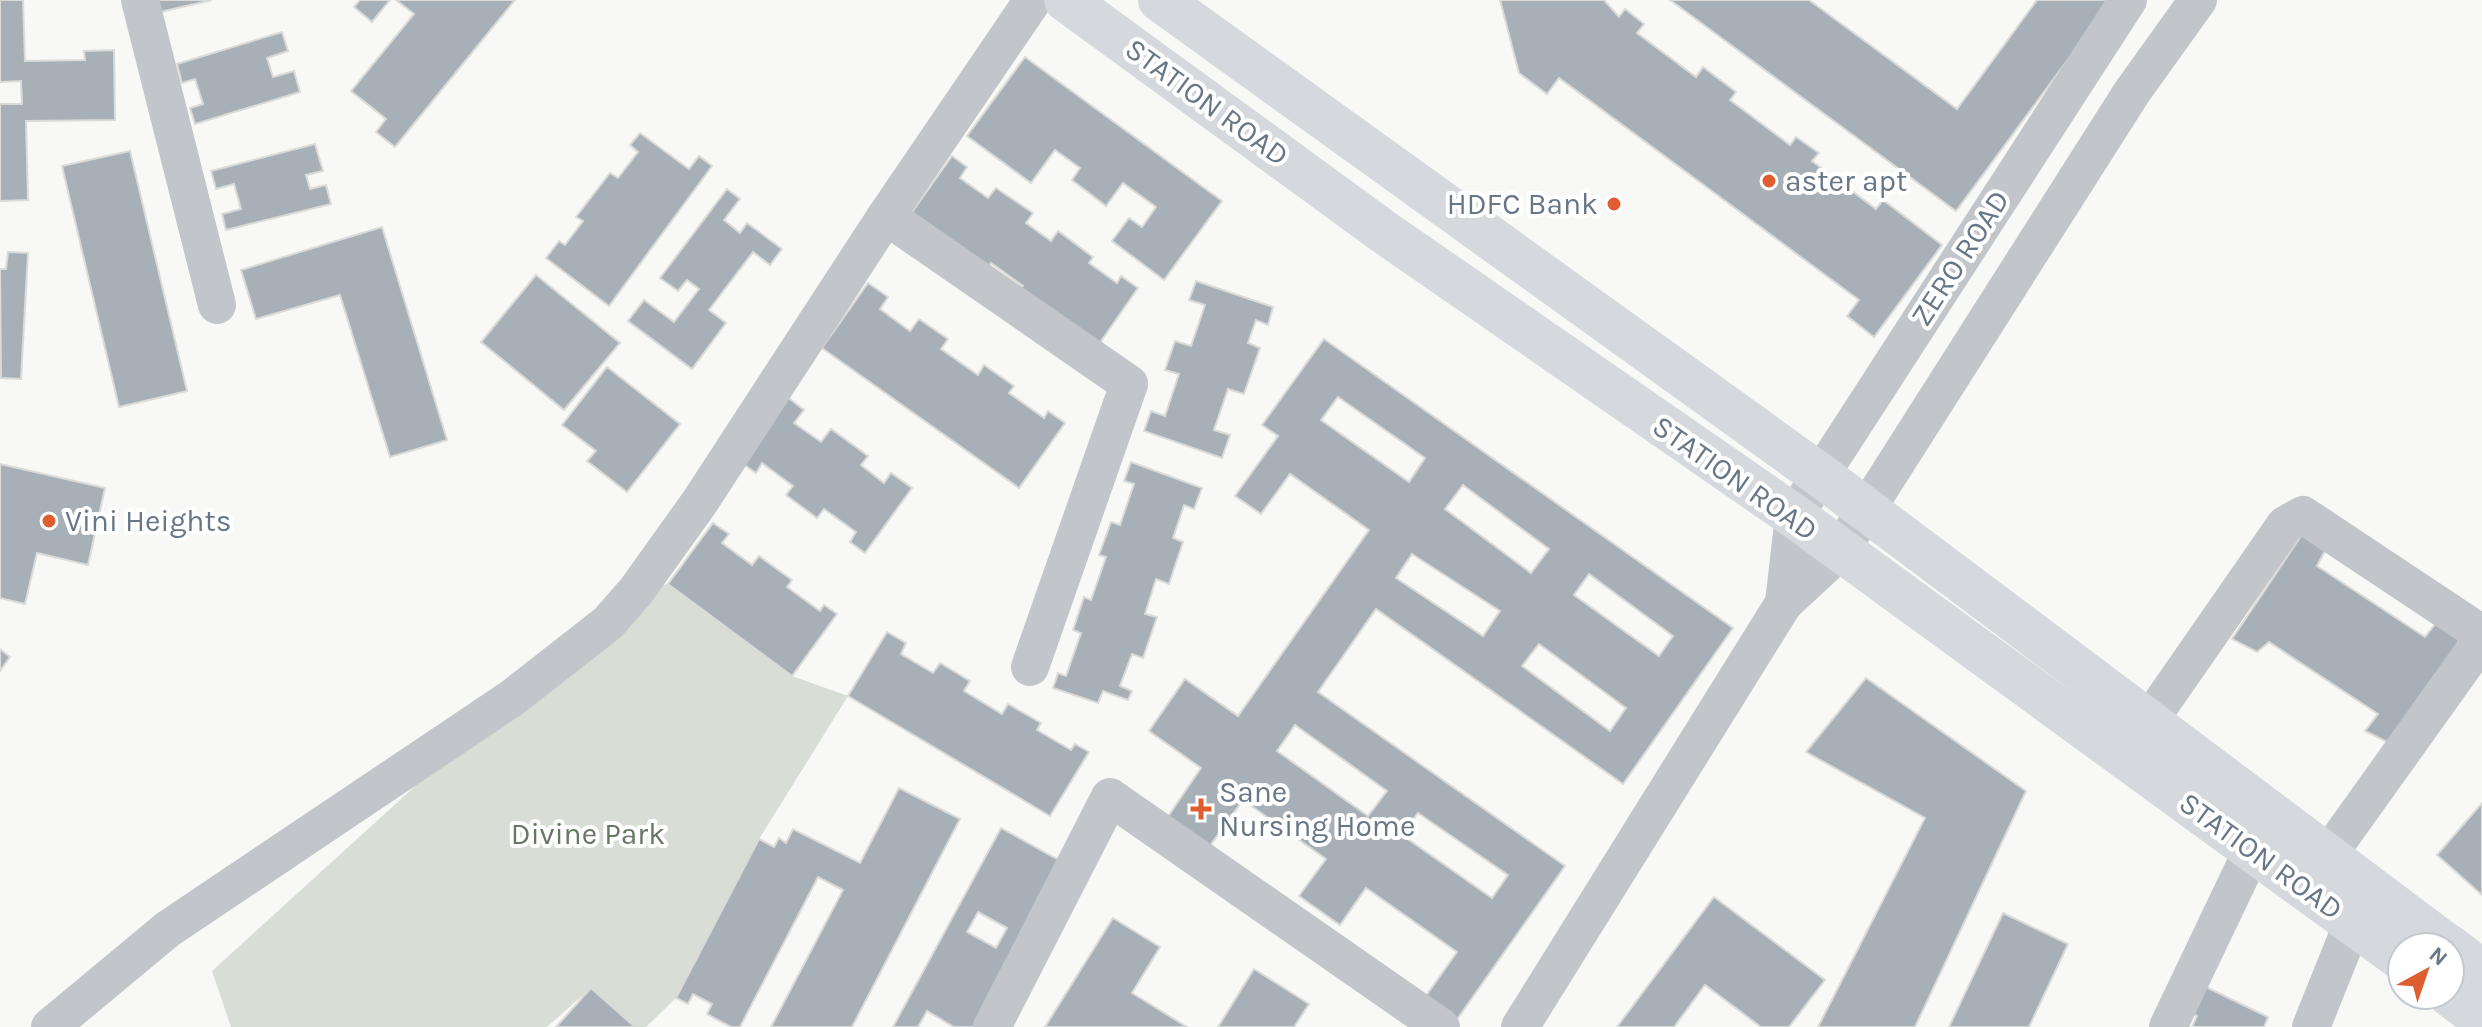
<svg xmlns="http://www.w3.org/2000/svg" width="2482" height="1027" viewBox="0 0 2482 1027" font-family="Karla,sans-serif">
  <rect width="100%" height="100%" fill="#f8f8f6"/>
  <!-- green -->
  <path fill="#d8ddd5" d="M668,584L792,676L848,696L759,839L676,998L646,1027H635L591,988L547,1027H231L212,971L512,698L636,591Z"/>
  <!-- building -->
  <g fill="#a8b0b7" stroke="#dadad8" stroke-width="2" fill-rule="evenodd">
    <path d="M0,0H23L25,61L85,60L84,51L114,50L115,120L26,121L28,200L0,201V104H22L21,81L0,82Z"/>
    <path d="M157,0H212L160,12Z"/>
    <path d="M360,0H390L372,22L354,7Z"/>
    <path d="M396,0H515L395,147L376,132L386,119L351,91L414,14Z"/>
    <path d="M1500,0H1604L1619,17L1625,9L1644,24L1637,33L1696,77L1703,67L1736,92L1730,100L1790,145L1796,137L1819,153L1812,161L1876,209L1883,200L1942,245L1874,337L1847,316L1859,300L1559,78L1547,94L1519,73Z"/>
    <path d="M1670,0H1809L1957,109L2037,0H2112L1956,211Z"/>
    <path d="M282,32L288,51L267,58L273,77L294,71L300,92L195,124L190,108L203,104L195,79L182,83L177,64Z"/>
    <path d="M1025,57L1222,201L1164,280L1112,241L1129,218L1142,227L1156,207L1123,183L1106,206L1072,180L1080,168L1055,150L1031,183L967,136Z"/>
    <path d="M640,133L689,169L699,156L712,166L609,306L546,258L559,241L565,245L583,221L576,217L610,173L618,178L638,152L630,145Z"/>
    <path d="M315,144L323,171L306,175L310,189L326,185L331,204L226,230L222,214L241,209L234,184L216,189L211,171Z"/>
    <path d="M130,151L187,391L119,407L62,166Z"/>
    <path d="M952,156L967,167L960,178L988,198L996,188L1033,213L1026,223L1051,241L1058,231L1093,257L1089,263L1117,283L1121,276L1138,288L1092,354L1014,298L1023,286L991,263L981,276L905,222Z"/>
    <path d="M727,189L740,199L724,220L740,233L747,223L782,249L770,265L753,252L709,310L726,323L692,369L628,321L644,300L674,322L699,289L687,280L678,291L660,278Z"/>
    <path d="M382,227L447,440L390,457L340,295L256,319L241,270Z"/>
    <path d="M8,252L28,253L21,379L1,378L0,269H6Z"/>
    <path d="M536,275L620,343L564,410L481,342Z"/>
    <path d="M1196,281L1273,307L1268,325L1256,320L1248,343L1260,348L1244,394L1228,389L1214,430L1230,435L1222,458L1144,431L1151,411L1165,416L1179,374L1165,370L1175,341L1191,346L1205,305L1189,300Z"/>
    <path d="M868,283L888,297L880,309L910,331L919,319L948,339L941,349L978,375L984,365L1014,386L1009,393L1044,418L1048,411L1065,423L1019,488L822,348Z"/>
    <path d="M1324,339L1733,628L1623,784L1376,609L1318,692L1565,866L1453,1025L1421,1003L1457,952L1366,888L1340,925L1299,896L1326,859L1243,800L1206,851L1165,821L1201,768L1149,731L1185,679L1238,716L1369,530L1290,474L1261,514L1235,496L1278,436L1262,425ZM1338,397L1425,458L1409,482L1321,420ZM1463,485L1549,549L1531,573L1445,509ZM1412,554L1500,611L1483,636L1396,578ZM1589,574L1673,636L1659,656L1574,595ZM1539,644L1626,708L1610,731L1522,666ZM1295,725L1387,791L1368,816L1277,751ZM1418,813L1508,875L1492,898L1402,835Z"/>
    <path d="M607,367L680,424L627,492L587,461L596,451L562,425Z"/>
    <path d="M786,396L804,410L794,423L821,442L831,429L868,456L861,465L884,483L891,473L912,488L865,553L850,542L856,532L824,509L817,518L786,495L793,486L762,463L756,473L739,461Z"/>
    <path d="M1131,462L1202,488L1194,509L1184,505L1173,538L1183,542L1169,584L1156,579L1145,614L1157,617L1143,658L1132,654L1120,686L1132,691L1128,700L1103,691L1098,703L1053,688L1058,673L1066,676L1081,633L1073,630L1084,597L1091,600L1106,557L1099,555L1111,522L1120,525L1134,484L1124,481Z"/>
    <path d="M0,464L105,488L88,565L37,553L25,604L0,598Z"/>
    <path d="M713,523L729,534L722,543L752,565L759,556L792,580L787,587L820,611L824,605L837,614L792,676L668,584Z"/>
    <path d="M2305,530L2327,547L2317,566L2425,637L2444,613L2470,632L2393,745L2365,731L2378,714L2269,642L2257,652L2232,639Z"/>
    <path d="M887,632L906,643L901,654L933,673L940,663L970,681L964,691L1002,714L1008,704L1041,723L1037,730L1071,750L1075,744L1089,752L1050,816L848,696Z"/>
    <path d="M0,649L10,657L0,671Z"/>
    <path d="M1866,678L2026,791L1915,1027H1818L1925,818L1806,752Z"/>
    <path d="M899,788L960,819L852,1027H771L843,890L818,877L740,1027H731L707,1014L712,1004L693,994L688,1004L676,998L759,839L774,847L779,838L786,843L793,829L860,863Z"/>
    <path d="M2482,803V895L2437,855Z"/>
    <path d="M1001,828L1064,863L974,1027H954L927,1011L918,1027H893ZM978,912L1007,928L996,948L967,932Z"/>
    <path d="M1714,897L1825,980L1789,1027H1761L1705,985L1674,1027H1617Z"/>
    <path d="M2003,913L2068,944L2029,1027H1949Z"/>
    <path d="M1113,918L1160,947L1132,993L1187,1027H1045Z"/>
    <path d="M1254,969L1309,1004L1294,1027H1218Z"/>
    <path d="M2204,986L2268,1017L2264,1027H2192L2197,1016L2191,1013Z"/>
    <path d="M591,988L635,1027H556Z"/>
  </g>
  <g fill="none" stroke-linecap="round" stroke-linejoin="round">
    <!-- minor -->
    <g stroke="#c2c5c9" stroke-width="38">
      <path d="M140,0L217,305"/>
      <path d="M886,216L1129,384L1030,667"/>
      <path d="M1784,603L1794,516L2128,0"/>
      <path d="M2149,721L2285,525L2303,515L2476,630V648L2328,855"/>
      <path d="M50,1027L168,929L512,698L608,623L636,591L699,503L886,216L1033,0"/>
      <path d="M992,1027L1110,797L1441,1027"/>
      <path d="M1520,1027L1784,603L1840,551L2132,92L2198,0"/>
      <path d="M2168,1027L2253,849"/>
      <path d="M2311,1027L2364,895"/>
    </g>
    <!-- major -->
    <g stroke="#d5d9dd" stroke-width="44">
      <path d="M1066,0L1384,232L1794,516L2402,959"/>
      <path d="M1160,0L1820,475L2449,947"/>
      <path d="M2450,947L2482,972"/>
      <path d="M2450,995L2482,1019"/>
    </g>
  </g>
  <!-- markers -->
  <g fill="#df5e2f" stroke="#fff" stroke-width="3">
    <circle cx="1769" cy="181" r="8"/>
    <circle cx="1614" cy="204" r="8"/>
    <circle cx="49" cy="521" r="8"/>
    <path d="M1197 797h8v8h8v8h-8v8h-8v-8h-8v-8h8z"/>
  </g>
  <g text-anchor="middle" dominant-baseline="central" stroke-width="8" stroke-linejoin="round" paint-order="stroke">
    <!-- street labels -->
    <g font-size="30" fill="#687786" stroke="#fff">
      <text transform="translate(1207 102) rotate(36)">STATION ROAD</text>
      <text transform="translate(1960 258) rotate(-57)">ZERO ROAD</text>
      <text transform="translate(1735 478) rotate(35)">STATION ROAD</text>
      <text transform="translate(2261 856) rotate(36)">STATION ROAD</text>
    </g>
    <!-- poi labels -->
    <g font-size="30" fill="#687786" stroke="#fff" text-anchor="start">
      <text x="1785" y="181">aster apt</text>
      <text x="1598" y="204" text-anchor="end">HDFC Bank</text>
      <text x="65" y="521">Vini Heights</text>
      <text x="1219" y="792">Sane<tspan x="1219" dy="34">Nursing Home</tspan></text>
    </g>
    <!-- park labels -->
    <g font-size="30" fill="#667863" stroke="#fff">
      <text x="588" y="834">Divine Park</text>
    </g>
  </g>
  <!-- north arrow -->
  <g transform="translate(2426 971) rotate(40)"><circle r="38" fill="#ffffff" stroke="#c3c9cf" stroke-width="2"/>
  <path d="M0-6L14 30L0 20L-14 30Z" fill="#df5e2f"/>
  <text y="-12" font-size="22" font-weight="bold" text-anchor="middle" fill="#687786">N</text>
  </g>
</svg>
